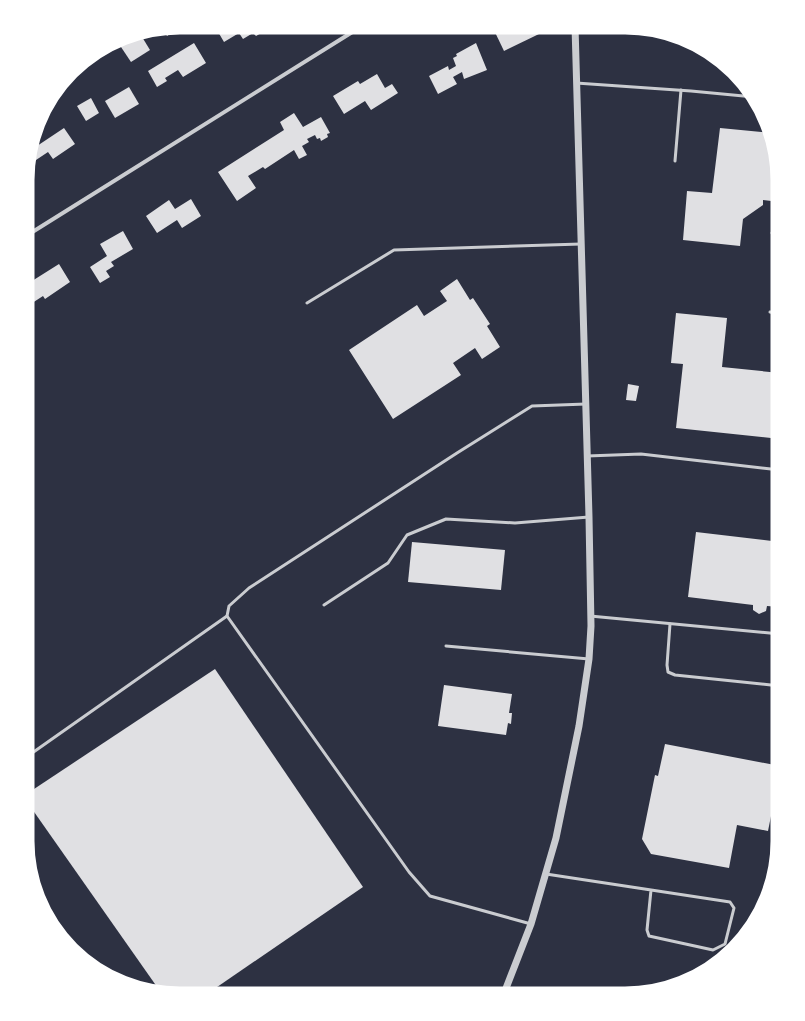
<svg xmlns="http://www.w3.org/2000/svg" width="805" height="1021" viewBox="0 0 805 1021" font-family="Ubuntu,sans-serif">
  <rect width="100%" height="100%" fill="#2d3142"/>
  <!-- building -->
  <g fill="#e0e0e3">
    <path d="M214,25H267L261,29L263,32L256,36L253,33L243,39L239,33L224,42Z"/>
    <path d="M174,26L176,30L167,36L162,28Z"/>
    <path d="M492,26H535L539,34L504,51Z"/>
    <path d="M139,32L150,50L131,62L117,41L130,33Z"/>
    <path d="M194,43L206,63L183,77L178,70L165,78L167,81L157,87L148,71Z"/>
    <path d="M476,43L487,70L464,79L462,72L453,77L457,84L438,94L429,76L448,66L449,70L456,66L453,58L457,56L456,54Z"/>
    <path d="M377,74L385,88L392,84L398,93L371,110L365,101L344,114L333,96L358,81L360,84Z"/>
    <path d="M129,87L139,104L115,118L105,101Z"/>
    <path d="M91,98L99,113L86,121L77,106Z"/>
    <path d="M294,113L303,127L321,117L330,133L327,134L328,137L321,141L320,138L317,139L315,135L307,139L309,142L302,146L307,155L299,159L294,150L265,169L263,167L248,176L256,188L237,201L218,172L284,130L280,122Z"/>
    <path d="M64,128L75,144L53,159L48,152L33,162L28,155L33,140L37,146Z"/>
    <path d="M720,128L772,133L775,140L780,180V202L763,200V205L743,219L740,246L683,240L687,191L712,193Z"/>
    <path d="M191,199L201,216L182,228L177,220L157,233L146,216L169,200L175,209Z"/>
    <path d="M123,231L133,249L111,262L114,266L106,271L110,277L100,283L90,267L107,256L100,244Z"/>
    <path d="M59,264L70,282L45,299L43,296L26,307V289L34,284L32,281Z"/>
    <path d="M457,279L470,300L473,298L490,324L487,326L500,347L482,359L475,348L453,363L461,375L393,419L349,350L417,305L424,316L447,301L440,291Z"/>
    <path d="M676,313L727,318L722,367L780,373V439L676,428L683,364L671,363Z"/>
    <path d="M628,384L639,386L636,401L626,400Z"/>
    <path d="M696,532L780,542V607L767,606L766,611L759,614L753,610V605L688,597Z"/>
    <path d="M412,542L505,550L501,590L408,582Z"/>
    <path d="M215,669L363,887L204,996H170L162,994L25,799V795Z"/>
    <path d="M444,685L512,694L509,713H512L511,724L508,723L506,735L438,726Z"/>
    <path d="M665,744L780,766V797L775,796L768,831L737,825L729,868L651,854L642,839L655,775L658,776Z"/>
  </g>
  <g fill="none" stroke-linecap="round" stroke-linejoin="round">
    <!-- service -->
    <g stroke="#caccd0" stroke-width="3">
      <path d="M576,83L691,91L754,97"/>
      <path d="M675,161L681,90"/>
      <path d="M772,233L780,234"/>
      <path d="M307,303L394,250L581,244"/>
      <path d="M770,312L780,314"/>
      <path d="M587,456L641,454L780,470"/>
      <path d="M324,605L388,563L407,535L446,519L515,523L589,517"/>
      <path d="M590,616L780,634"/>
      <path d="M670,624L667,665L668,672L675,675L780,686"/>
      <path d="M446,646L589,659"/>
      <path d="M25,758L227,616"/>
      <path d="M546,874L730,902L734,908L725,944L713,950L649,936L647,930L651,890"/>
      <path d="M531,924L430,896L409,872L227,616L229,606L249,588L457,453L532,406L586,404"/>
    </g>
    <!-- minor -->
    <path stroke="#caccd0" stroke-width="4" d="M26,236L362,26"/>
    <!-- tertiary -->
    <path stroke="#caccd0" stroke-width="7" d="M503,996L531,924L556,838L579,726L589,659L591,626L589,517L575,26"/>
  </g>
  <!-- crop -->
  <path d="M0 0H805V1021H0ZM180 32H625A148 148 0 0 1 773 180V841A148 148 0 0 1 625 989H180A148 148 0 0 1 32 841V180A148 148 0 0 1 180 32Z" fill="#fff" fill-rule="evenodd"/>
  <path fill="none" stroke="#fff" stroke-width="5" d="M180 32H625A148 148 0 0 1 773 180V841A148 148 0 0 1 625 989H180A148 148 0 0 1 32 841V180A148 148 0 0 1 180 32Z"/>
</svg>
